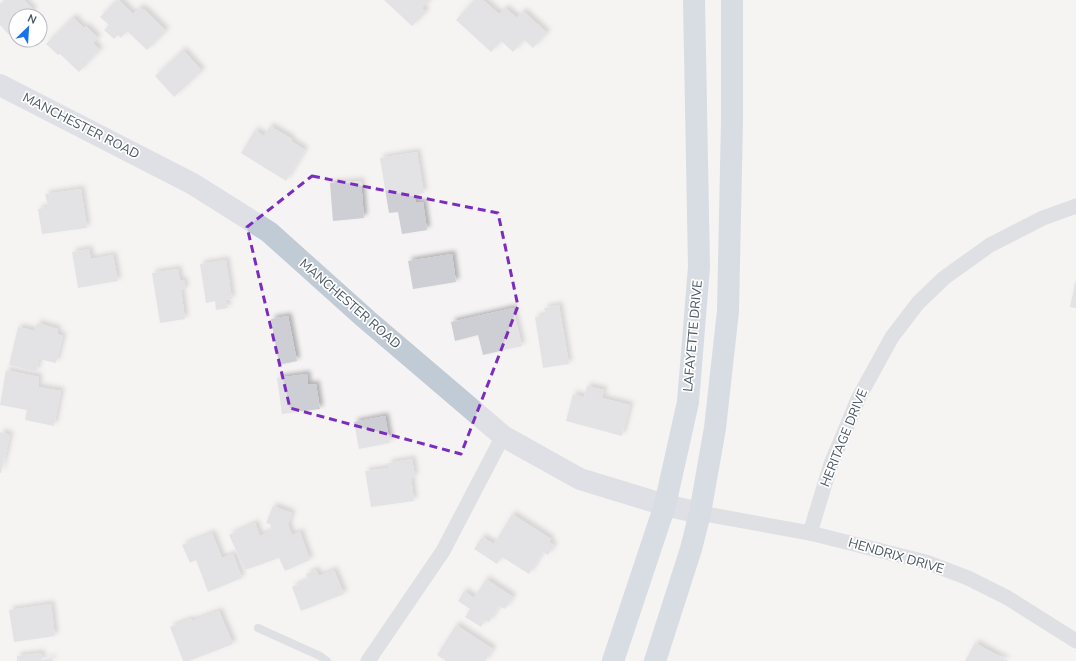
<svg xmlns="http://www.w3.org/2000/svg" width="1076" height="661" viewBox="0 0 1076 661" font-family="'Nunito Sans',sans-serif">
  <defs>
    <filter id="shadow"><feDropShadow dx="3.5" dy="-3.5" stdDeviation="2" flood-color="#0004"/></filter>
  </defs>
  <rect width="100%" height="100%" fill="#f5f3f3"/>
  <!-- building -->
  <g fill="#cdcfd5" filter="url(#shadow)">
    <path d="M4,0H24L34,11L29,16H16V28L9,35L0,25V3H1Z"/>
    <path d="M117,0H119L133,14L140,7L143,10L144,9L166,31L147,50L127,31L121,38L118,35L114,39L104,30L109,25L100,17Z"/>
    <path d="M384,0H430L422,8L426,12L412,26Z"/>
    <path d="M474,0H483L499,14L505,8L517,18L523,11L547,33L533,48L524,40L513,52L501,41L491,52L456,20Z"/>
    <path d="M73,17L84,28L86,26L98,38L93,43L100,50L79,72L60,54L58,55L46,44Z"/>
    <path d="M183,50L202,71L174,97L155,76Z"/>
    <path d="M270,126L292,139L291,141L305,150L286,181L241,153L255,130L264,136Z"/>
    <path d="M417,152L424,193L414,195L416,203L423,202L427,230L402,234L398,212L389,213L380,158Z"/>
    <path d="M361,181L364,218L333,221L330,183Z"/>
    <path d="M81,189L87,228L42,234L38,209L48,207L45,194Z"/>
    <path d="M89,249L91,259L113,255L118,281L78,288L72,252Z"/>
    <path d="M452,254L456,282L413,289L408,261Z"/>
    <path d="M226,260L232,299L226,300L228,308L216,310L215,301L206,303L200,264Z"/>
    <path d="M178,269L180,281L184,280L185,290H181L185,319L160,323L152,273Z"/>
    <path d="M1075,283H1076V308L1070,307Z"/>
    <path d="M559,305L569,364L543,368L535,317L546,315L544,308Z"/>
    <path d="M513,308L522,346L483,355L478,335L455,341L451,322Z"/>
    <path d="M288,316L297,361L279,365L271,319Z"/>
    <path d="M37,323L58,329L57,334L63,336L56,363L39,359L36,372L9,365L18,327L35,331Z"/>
    <path d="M6,370L39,377L38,387L61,391L54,426L25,420L27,410L0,405Z"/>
    <path d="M307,374L308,385L316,384L320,409L282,414L277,378Z"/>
    <path d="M587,386L604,390L602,398L630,405L622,436L566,421L573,394L584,397Z"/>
    <path d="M385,416L390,443L359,449L354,422Z"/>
    <path d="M0,432L10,435L1,473H0Z"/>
    <path d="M412,459L415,477L411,478L414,501L371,507L365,471L388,468V463Z"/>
    <path d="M273,506L292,513L288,525L292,535L300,532L310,560L285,571L279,558L245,570L229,535L255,523L260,536L272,530L270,524L266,523Z"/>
    <path d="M512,514L551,539L549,542L554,545L548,555L543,552L529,574L502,557L497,564L474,549L482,537L494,544Z"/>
    <path d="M212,533L222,558L233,554L242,578L208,592L196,560L190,563L182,545Z"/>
    <path d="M316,570L319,576L334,570L344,594L301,611L292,587L308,580L306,574Z"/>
    <path d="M486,579L513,597L505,609L499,606L489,622L485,620L481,627L465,617L470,609L458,601L464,591L474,598Z"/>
    <path d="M51,604L55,636L14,642L9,610Z"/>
    <path d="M219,611L233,644L189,661H183L170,627L191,619L192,621Z"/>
    <path d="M456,625L493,649L485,661H446L437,655Z"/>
    <path d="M975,643L1008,661H965Z"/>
    <path d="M41,653L42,660L52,658L53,661H17V656Z"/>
  </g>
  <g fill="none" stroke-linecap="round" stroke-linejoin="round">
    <!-- lane -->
    <path stroke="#c1cad2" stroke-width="8" d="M258,628L320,656L327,661"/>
    <!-- street -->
    <g stroke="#c1cad2" stroke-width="15">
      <path d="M700,513L810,533L926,562L968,578L1008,598L1076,641"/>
      <path d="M810,533L831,464L859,397L892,337L918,303L944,278L990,245L1043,218L1076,206"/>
      <path d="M368,661L443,551L503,436"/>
    </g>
    <!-- secondary -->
    <path stroke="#c1cbd6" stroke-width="22" d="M0,85L193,184L269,232L366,319L503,436L580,479L665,505L700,513"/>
    <!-- primary -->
    <g stroke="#b3c2d1" stroke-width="22">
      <path d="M613,661L665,505L688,402L699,267L694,0"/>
      <path d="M655,661L691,549L700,513L715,428L728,311L732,120V0"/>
    </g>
  </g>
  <!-- marked area -->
  <path d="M0 0H1076V661H0ZM312,176L498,213L518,306L461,454L290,408L247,227Z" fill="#f5f3f3" fill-opacity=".55" fill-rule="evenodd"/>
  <path fill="none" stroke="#7b2cbf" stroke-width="3" stroke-dasharray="8 5" stroke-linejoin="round" d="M312,176L498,213L518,306L461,454L290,408L247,227Z"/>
  <g text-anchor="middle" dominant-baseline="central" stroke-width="3.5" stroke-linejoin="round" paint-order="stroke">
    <!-- street labels -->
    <g font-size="13" fill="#4a5661" stroke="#fff">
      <text transform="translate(81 126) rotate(27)">MANCHESTER ROAD</text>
      <text transform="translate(350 304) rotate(41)">MANCHESTER ROAD</text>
      <text transform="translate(693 336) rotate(-85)">LAFAYETTE DRIVE</text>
      <text transform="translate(844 438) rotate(-68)">HERITAGE DRIVE</text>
      <text transform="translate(896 556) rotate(16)">HENDRIX DRIVE</text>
    </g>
  </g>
  <!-- north arrow -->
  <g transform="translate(28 28) rotate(25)"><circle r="19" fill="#ffffff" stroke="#b7bbc0"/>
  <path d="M0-3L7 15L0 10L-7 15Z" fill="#1a73e8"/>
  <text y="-6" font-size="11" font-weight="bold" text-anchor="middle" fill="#4a5661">N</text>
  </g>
</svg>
